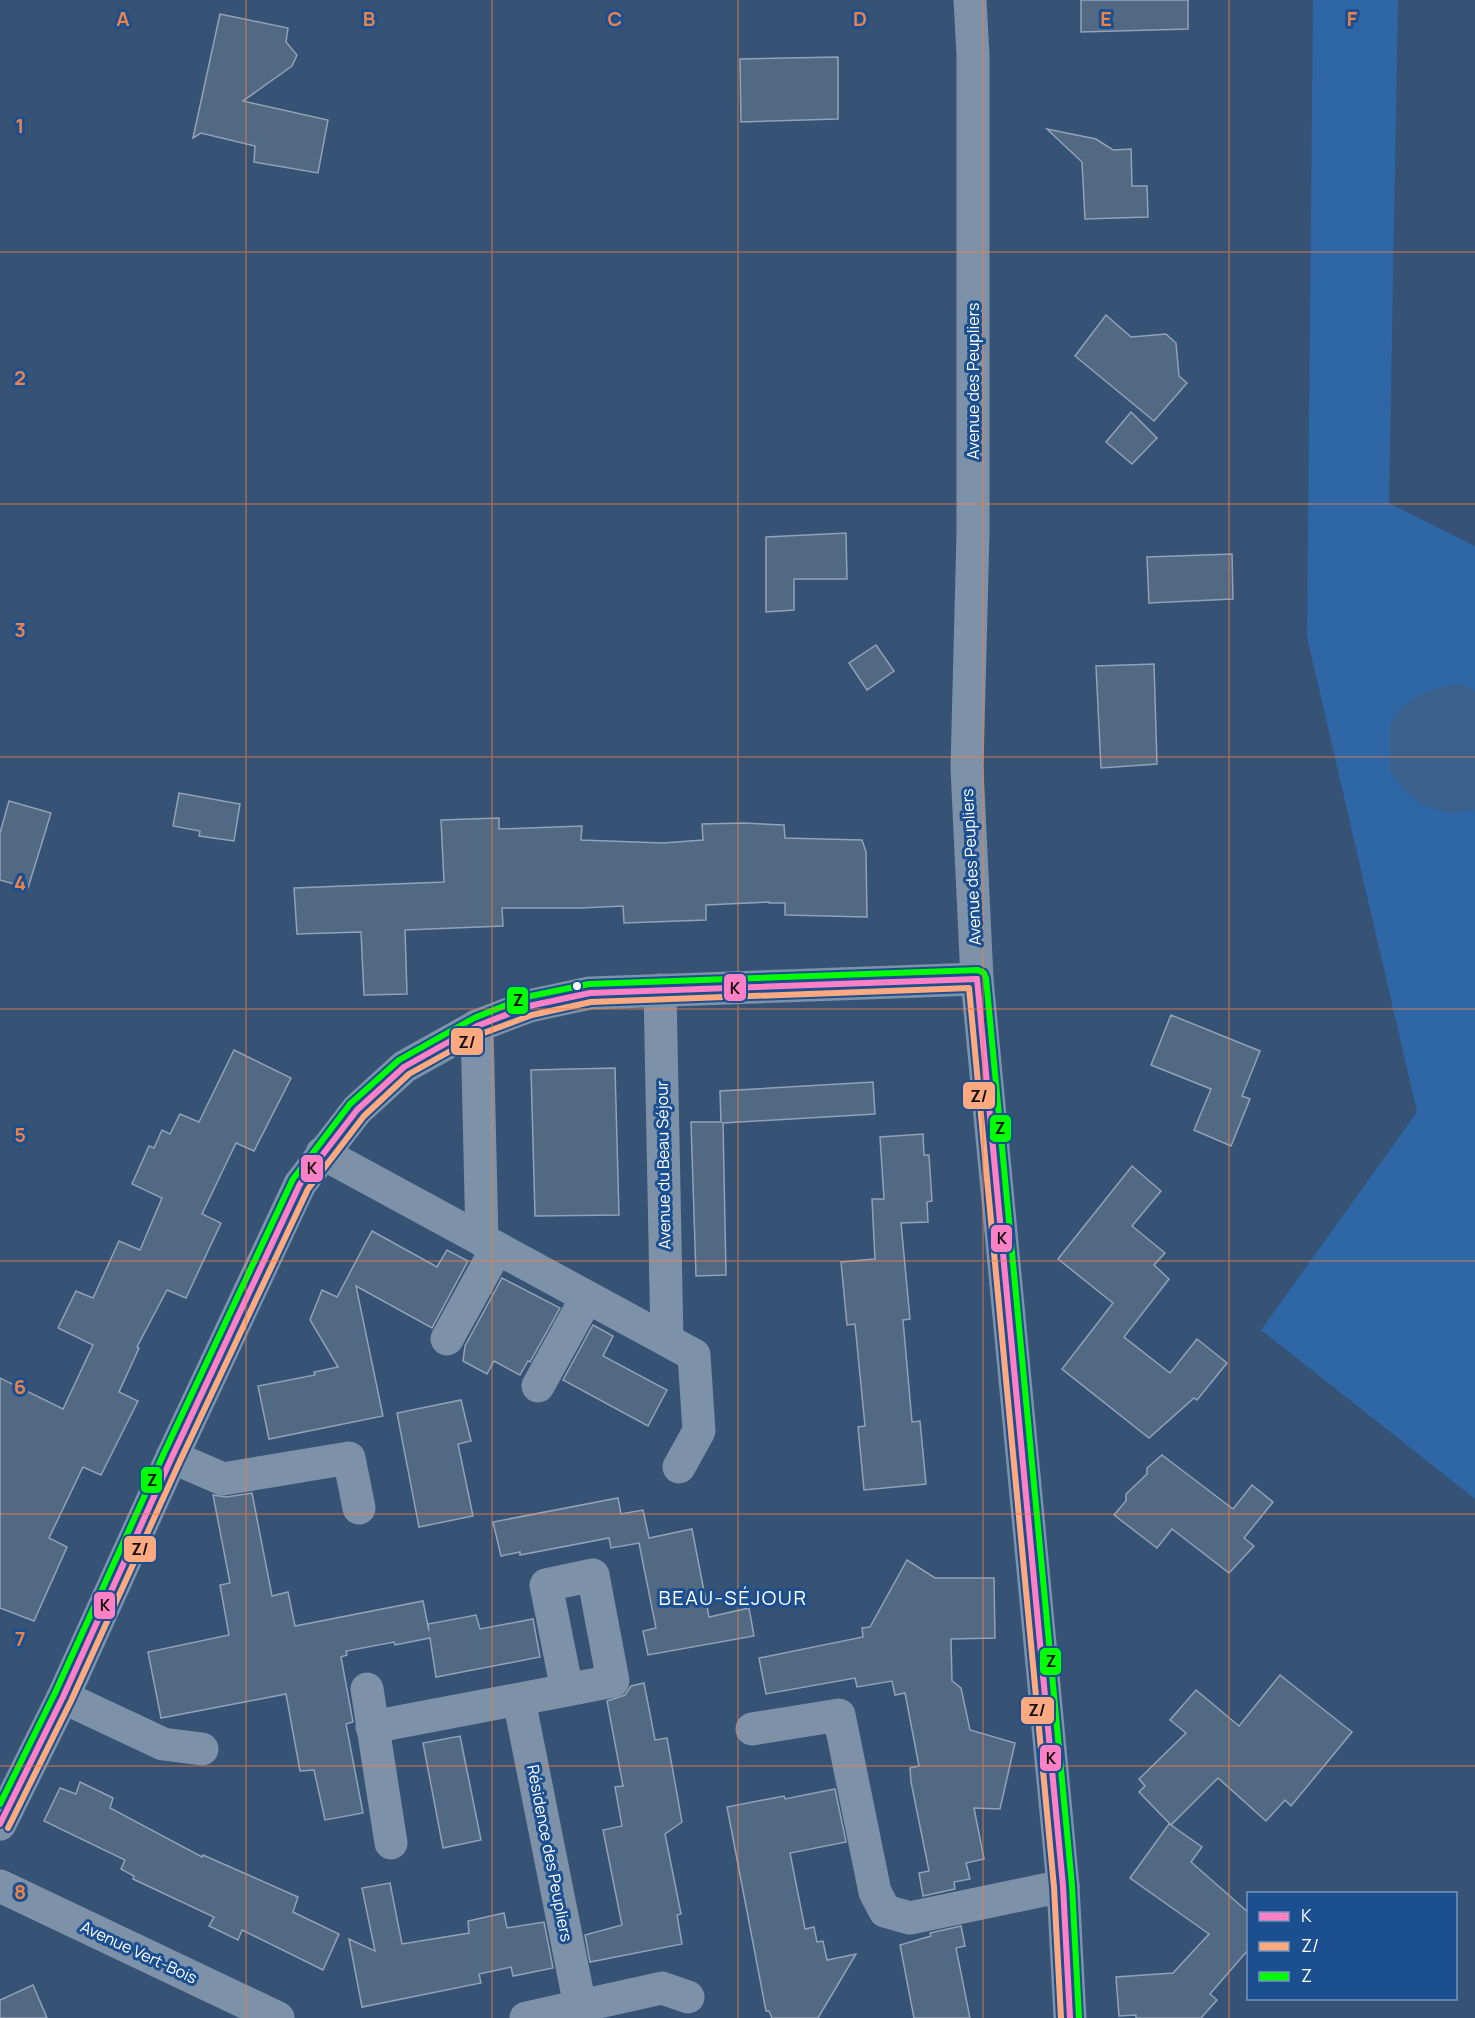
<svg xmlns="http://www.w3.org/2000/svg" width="1475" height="2018" viewBox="0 0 1475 2018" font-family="Manrope,sans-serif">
  <rect width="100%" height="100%" fill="#365274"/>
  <!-- green -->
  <path fill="#2f66a5" d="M1313,0H1398L1389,503L1475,546V1499L1261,1330L1417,1112L1307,637Z"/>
  <!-- water -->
  <path fill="#3b618d" d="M1465,685L1475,691V810L1447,813L1423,804L1406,792L1390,771V724L1400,709L1419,695L1444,686Z"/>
  <!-- building -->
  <g fill="#526984" stroke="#92a2b6" stroke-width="1.5">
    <path d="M1081,0H1188V29L1081,32Z"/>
    <path d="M220,14L288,28L286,42L297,55L292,66L243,101L328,120L318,173L254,162L255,146L201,133L193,138Z"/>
    <path d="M838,57V119L741,122L740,59Z"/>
    <path d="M1047,129L1096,139L1113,150L1131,149L1132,186H1147L1148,217L1085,219L1082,162Z"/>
    <path d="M1106,315L1131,337L1166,334L1176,343L1179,376L1187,383L1154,421L1075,356Z"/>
    <path d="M1131,412L1157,438L1132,464L1106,442Z"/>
    <path d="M846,533L847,579H794V610L766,612V537Z"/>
    <path d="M1232,554L1233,599L1149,603L1147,557Z"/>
    <path d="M876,645L894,671L867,690L849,663Z"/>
    <path d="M1154,664L1157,764L1101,768L1096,666Z"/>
    <path d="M179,793L240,804L234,841L199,836L200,831L173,826Z"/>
    <path d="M9,801L51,813L28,888L0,880V833Z"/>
    <path d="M499,818V829L582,826L581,840L663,843L703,840L702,824L744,823L784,825L785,838L862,840L866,852L867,917L785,915V903H769V902L706,905V920L624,923L623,906L581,908H502L503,926L405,930L407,994L364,995L361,932L297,934L294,888L444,882L441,820Z"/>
    <path d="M1171,1015L1260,1051L1242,1096L1250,1099L1231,1146L1194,1130L1211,1089L1151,1065Z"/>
    <path d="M234,1050L291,1078L254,1151L236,1143L202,1214L221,1223L186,1298L167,1290L137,1347L139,1348L119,1392L138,1401L101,1475L83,1467L49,1538L67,1547L34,1621L0,1608V1378L63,1409L93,1345L58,1328L76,1291L93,1298L119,1241L140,1250L162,1198L132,1184L149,1146L154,1148L162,1130L170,1134L180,1114L199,1122Z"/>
    <path d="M615,1068L619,1215L535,1216L531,1070Z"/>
    <path d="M873,1082L875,1114L723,1123L726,1275L696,1276L691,1122H721L720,1091Z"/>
    <path d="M923,1134L924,1155H929L932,1201L927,1202L928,1222L901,1223L910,1319L903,1320L912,1422L920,1421L926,1484L864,1490L858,1427L865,1426L855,1324L847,1325L841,1262L875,1259L872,1199H884L880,1137Z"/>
    <path d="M1132,1166L1161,1191L1132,1226L1165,1253L1154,1265L1169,1279L1124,1337L1170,1373L1197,1339L1227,1363L1197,1400L1194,1398L1149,1438L1062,1369L1113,1303L1058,1259Z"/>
    <path d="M372,1231L437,1267L447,1250L468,1261L432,1328L356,1286L383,1416L269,1439L258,1386L315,1375L314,1372L338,1367L310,1320L322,1290L337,1297Z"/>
    <path d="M502,1278L560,1308L530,1362L528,1361L520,1375L494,1361L487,1374L463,1361L465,1346Z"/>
    <path d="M593,1325L613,1336L603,1356L667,1390L648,1426L563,1380Z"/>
    <path d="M461,1400L471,1441L458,1444L473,1516L419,1527L397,1413Z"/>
    <path d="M1162,1455L1233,1509L1252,1485L1273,1502L1244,1538L1254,1546L1229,1573L1172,1529L1157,1548L1114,1515L1126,1501V1494L1147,1474V1468Z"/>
    <path d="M252,1493L272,1596L288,1592L295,1626L423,1601L429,1631L428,1624L476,1615L480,1629L533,1619L540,1657L436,1677L430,1638L395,1645L394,1642L346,1651L347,1655L341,1657L353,1722L346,1724L363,1813L325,1820L314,1770L300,1771L286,1694L161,1718L148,1652L229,1635L220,1585L230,1583L213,1495L226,1497Z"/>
    <path d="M618,1498L621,1514L643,1510L649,1538L692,1529L709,1617L749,1608L754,1636L648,1655L643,1631L656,1628L639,1543L611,1548L609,1538L520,1555V1552L501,1556L493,1522Z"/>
    <path d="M907,1560L935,1578H994L995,1638L951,1639L952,1681L961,1688L970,1730L1015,1743L1000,1809L974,1808L984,1859L966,1863L970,1879L954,1882L955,1889L923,1896L919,1873L929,1871L911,1782L910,1768L919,1766L905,1693L895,1695L892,1681L857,1687L855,1678L766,1694L759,1658L863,1637L862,1628L870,1627Z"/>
    <path d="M1280,1675L1352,1732L1291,1806L1285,1800L1266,1821L1218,1778L1171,1825L1202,1847L1191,1862L1248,1912V1950L1210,1994L1217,2000L1201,2018H1136V2015L1119,2016L1116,1977L1173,1973L1209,1934L1130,1878L1169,1824H1170L1139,1792L1145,1786L1139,1779L1186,1733L1170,1720L1196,1690L1239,1726Z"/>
    <path d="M644,1683L655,1740L667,1738L682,1822L665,1834L681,1914L677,1915L682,1944L590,1962L585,1935L622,1925L603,1830L622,1826L615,1787L623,1786L607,1701L625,1695L631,1686Z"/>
    <path d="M460,1736L481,1840L443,1848L423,1743Z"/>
    <path d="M80,1782L113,1798L110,1808L202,1857L203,1855L298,1897L293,1912L339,1934L323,1970L242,1930L238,1940L209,1926L214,1917L133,1879L134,1876L121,1869L125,1860L44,1821L60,1788L76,1794Z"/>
    <path d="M835,1789L846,1842L790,1853L805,1929L814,1927L817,1942L823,1941L827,1960L856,1954L818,2018H772L769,2011H766L727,1807L784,1796L785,1799Z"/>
    <path d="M390,1883L402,1944L469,1933L468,1921L504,1913L507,1928L544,1922L553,1968L513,1976L511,1967L479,1974L481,1983L362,2007L349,1939L375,1951L362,1888Z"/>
    <path d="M961,1926L965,1946L956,1948L970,2018H914L900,1945L931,1936L930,1933Z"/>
    <path d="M33,1985L47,2018H0V2000Z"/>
  </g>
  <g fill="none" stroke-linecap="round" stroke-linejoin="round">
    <!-- minor -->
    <g stroke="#7d92a8" stroke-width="33">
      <path d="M970,0L973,55V533L967,768L977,979L1063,1886L1070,2018"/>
      <path d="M660,990L667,1340"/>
      <path d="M477,1026L482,1240"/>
      <path d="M322,1153L694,1355L699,1431L679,1467"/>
      <path d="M447,1339L497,1248"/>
      <path d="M538,1386L587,1297"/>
      <path d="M172,1457L223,1479L349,1458L359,1508"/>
      <path d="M367,1689L391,1843"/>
      <path d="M63,1697L163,1744L202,1749"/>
      <path d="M519,1700L580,2006"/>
      <path d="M372,1727L567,1690L546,1585L593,1575L613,1681L567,1690"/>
      <path d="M752,1729L839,1715L875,1892L885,1911L910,1918L1063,1886"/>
      <path d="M0,1824L63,1697L172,1457L300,1184L357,1110L404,1067L477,1026L529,1006L590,993L977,979"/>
      <path d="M0,1886L278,2018"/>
      <path d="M526,2018L662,1988L688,1997"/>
    </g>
    <!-- bus-1 casing -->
    <g stroke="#1b4f8f" stroke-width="10">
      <g id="bus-1">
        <path d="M977,979L1063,1886L1070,2018"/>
        <path d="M0,1824L63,1697L172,1457L300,1184L357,1110L404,1067L477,1026L529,1006L590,993L977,979"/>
      </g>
    </g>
    <!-- bus-2 casing -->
    <g stroke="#1b4f8f" stroke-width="10">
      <path id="bus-2" d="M8,1828L71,1701L180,1461L308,1189L364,1116L409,1074L481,1034L532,1015L591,1002L969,988L1054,1887L1061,2018"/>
    </g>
    <!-- bus-3 casing -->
    <g stroke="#1b4f8f" stroke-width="10">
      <path id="bus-3" d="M0,1804L55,1693L164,1453L293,1179L350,1104L399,1060L474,1018L526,997L589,984L978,970L984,973L986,978L1072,1885L1079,2018"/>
    </g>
    <!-- bus-1 -->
    <use href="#bus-1" stroke="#ff80c5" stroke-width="6"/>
    <!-- bus-2 -->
    <use href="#bus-2" stroke="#ffa980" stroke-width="6"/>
    <!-- bus-3 -->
    <use href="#bus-3" stroke="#0f0" stroke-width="6"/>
  </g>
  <!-- grid -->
  <path fill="none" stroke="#ee8249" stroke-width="1.5" stroke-opacity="0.55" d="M246,0V2018M492,0V2018M738,0V2018M983,0V2018M1229,0V2018M0,252H1475M0,504H1475M0,757H1475M0,1009H1475M0,1261H1475M0,1514H1475M0,1766H1475"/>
  <!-- markers -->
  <circle fill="#fff" stroke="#1b4f8f" stroke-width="2" cx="577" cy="986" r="5"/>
  <g text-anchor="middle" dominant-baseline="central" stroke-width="6" stroke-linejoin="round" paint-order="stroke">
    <!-- street labels -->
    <g font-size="16" fill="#fff" stroke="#1b4f8f">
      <text transform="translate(973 381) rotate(-90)">Avenue des Peupliers</text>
      <text transform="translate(971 867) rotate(-93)">Avenue des Peupliers</text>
      <text transform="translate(663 1165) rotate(-91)">Avenue du Beau Séjour</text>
      <text transform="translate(550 1853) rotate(79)">Résidence des Peupliers</text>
      <text transform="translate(139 1952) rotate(25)">Avenue Vert-Bois</text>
    </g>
    <!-- quarter labels -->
    <g font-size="20" letter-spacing="1.5" fill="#fff" stroke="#1b4f8f">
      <text x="733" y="1597">BEAU-SÉJOUR</text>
    </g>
  </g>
  <g font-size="20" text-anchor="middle" font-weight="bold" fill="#ee8249" stroke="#1b4f8f" stroke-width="6" stroke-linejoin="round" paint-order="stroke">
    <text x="123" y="26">A</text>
    <text x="369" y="26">B</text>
    <text x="615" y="26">C</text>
    <text x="860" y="26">D</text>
    <text x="1106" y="26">E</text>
    <text x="1352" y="26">F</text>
    <text x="20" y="133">1</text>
    <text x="20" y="385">2</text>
    <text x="20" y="637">3</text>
    <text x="20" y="890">4</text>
    <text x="20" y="1142">5</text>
    <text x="20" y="1394">6</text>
    <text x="20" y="1646">7</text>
    <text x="20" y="1899">8</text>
  </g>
  <g stroke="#1b4f8f" stroke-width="2">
    <rect x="723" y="973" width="24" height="29" rx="6" fill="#ff80c5"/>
    <rect x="506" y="986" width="23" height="29" rx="6" fill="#0f0"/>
    <rect x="450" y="1027" width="34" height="29" rx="6" fill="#ffa980"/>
    <rect x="962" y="1081" width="34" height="29" rx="6" fill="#ffa980"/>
    <rect x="989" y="1114" width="23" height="29" rx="6" fill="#0f0"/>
    <rect x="300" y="1154" width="24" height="29" rx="6" fill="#ff80c5"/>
    <rect x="990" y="1224" width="23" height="29" rx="6" fill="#ff80c5"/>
    <rect x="140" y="1466" width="23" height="28" rx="6" fill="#0f0"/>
    <rect x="123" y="1535" width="34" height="28" rx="6" fill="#ffa980"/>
    <rect x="93" y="1591" width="23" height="29" rx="6" fill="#ff80c5"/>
    <rect x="1039" y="1647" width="23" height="29" rx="6" fill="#0f0"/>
    <rect x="1020" y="1696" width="35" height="29" rx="6" fill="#ffa980"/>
    <rect x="1039" y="1744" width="23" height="28" rx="6" fill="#ff80c5"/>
  </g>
  <g font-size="16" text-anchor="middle" font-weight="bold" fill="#111">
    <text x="735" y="994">K</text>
    <text x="518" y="1006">Z</text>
    <text x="467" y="1048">Z/</text>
    <text x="979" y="1102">Z/</text>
    <text x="1000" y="1134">Z</text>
    <text x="312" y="1174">K</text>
    <text x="1002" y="1244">K</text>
    <text x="152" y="1486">Z</text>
    <text x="140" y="1555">Z/</text>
    <text x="105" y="1611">K</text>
    <text x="1051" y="1667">Z</text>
    <text x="1037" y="1716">Z/</text>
    <text x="1051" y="1764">K</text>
  </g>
  <!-- legend -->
  <rect x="1247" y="1892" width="210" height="108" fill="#1b4f8f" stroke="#7695bc" stroke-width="1.5"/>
  <rect x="1259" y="1912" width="30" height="9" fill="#ff80c5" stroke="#7695bc" stroke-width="1.5"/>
  <text x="1301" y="1922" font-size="18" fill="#ffffff">K</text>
  <rect x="1259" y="1942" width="30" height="9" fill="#ffa980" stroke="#7695bc" stroke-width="1.5"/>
  <text x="1301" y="1952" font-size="18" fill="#ffffff">Z/</text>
  <rect x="1259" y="1972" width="30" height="9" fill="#00ff00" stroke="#7695bc" stroke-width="1.5"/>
  <text x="1301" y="1982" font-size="18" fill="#ffffff">Z</text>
</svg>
